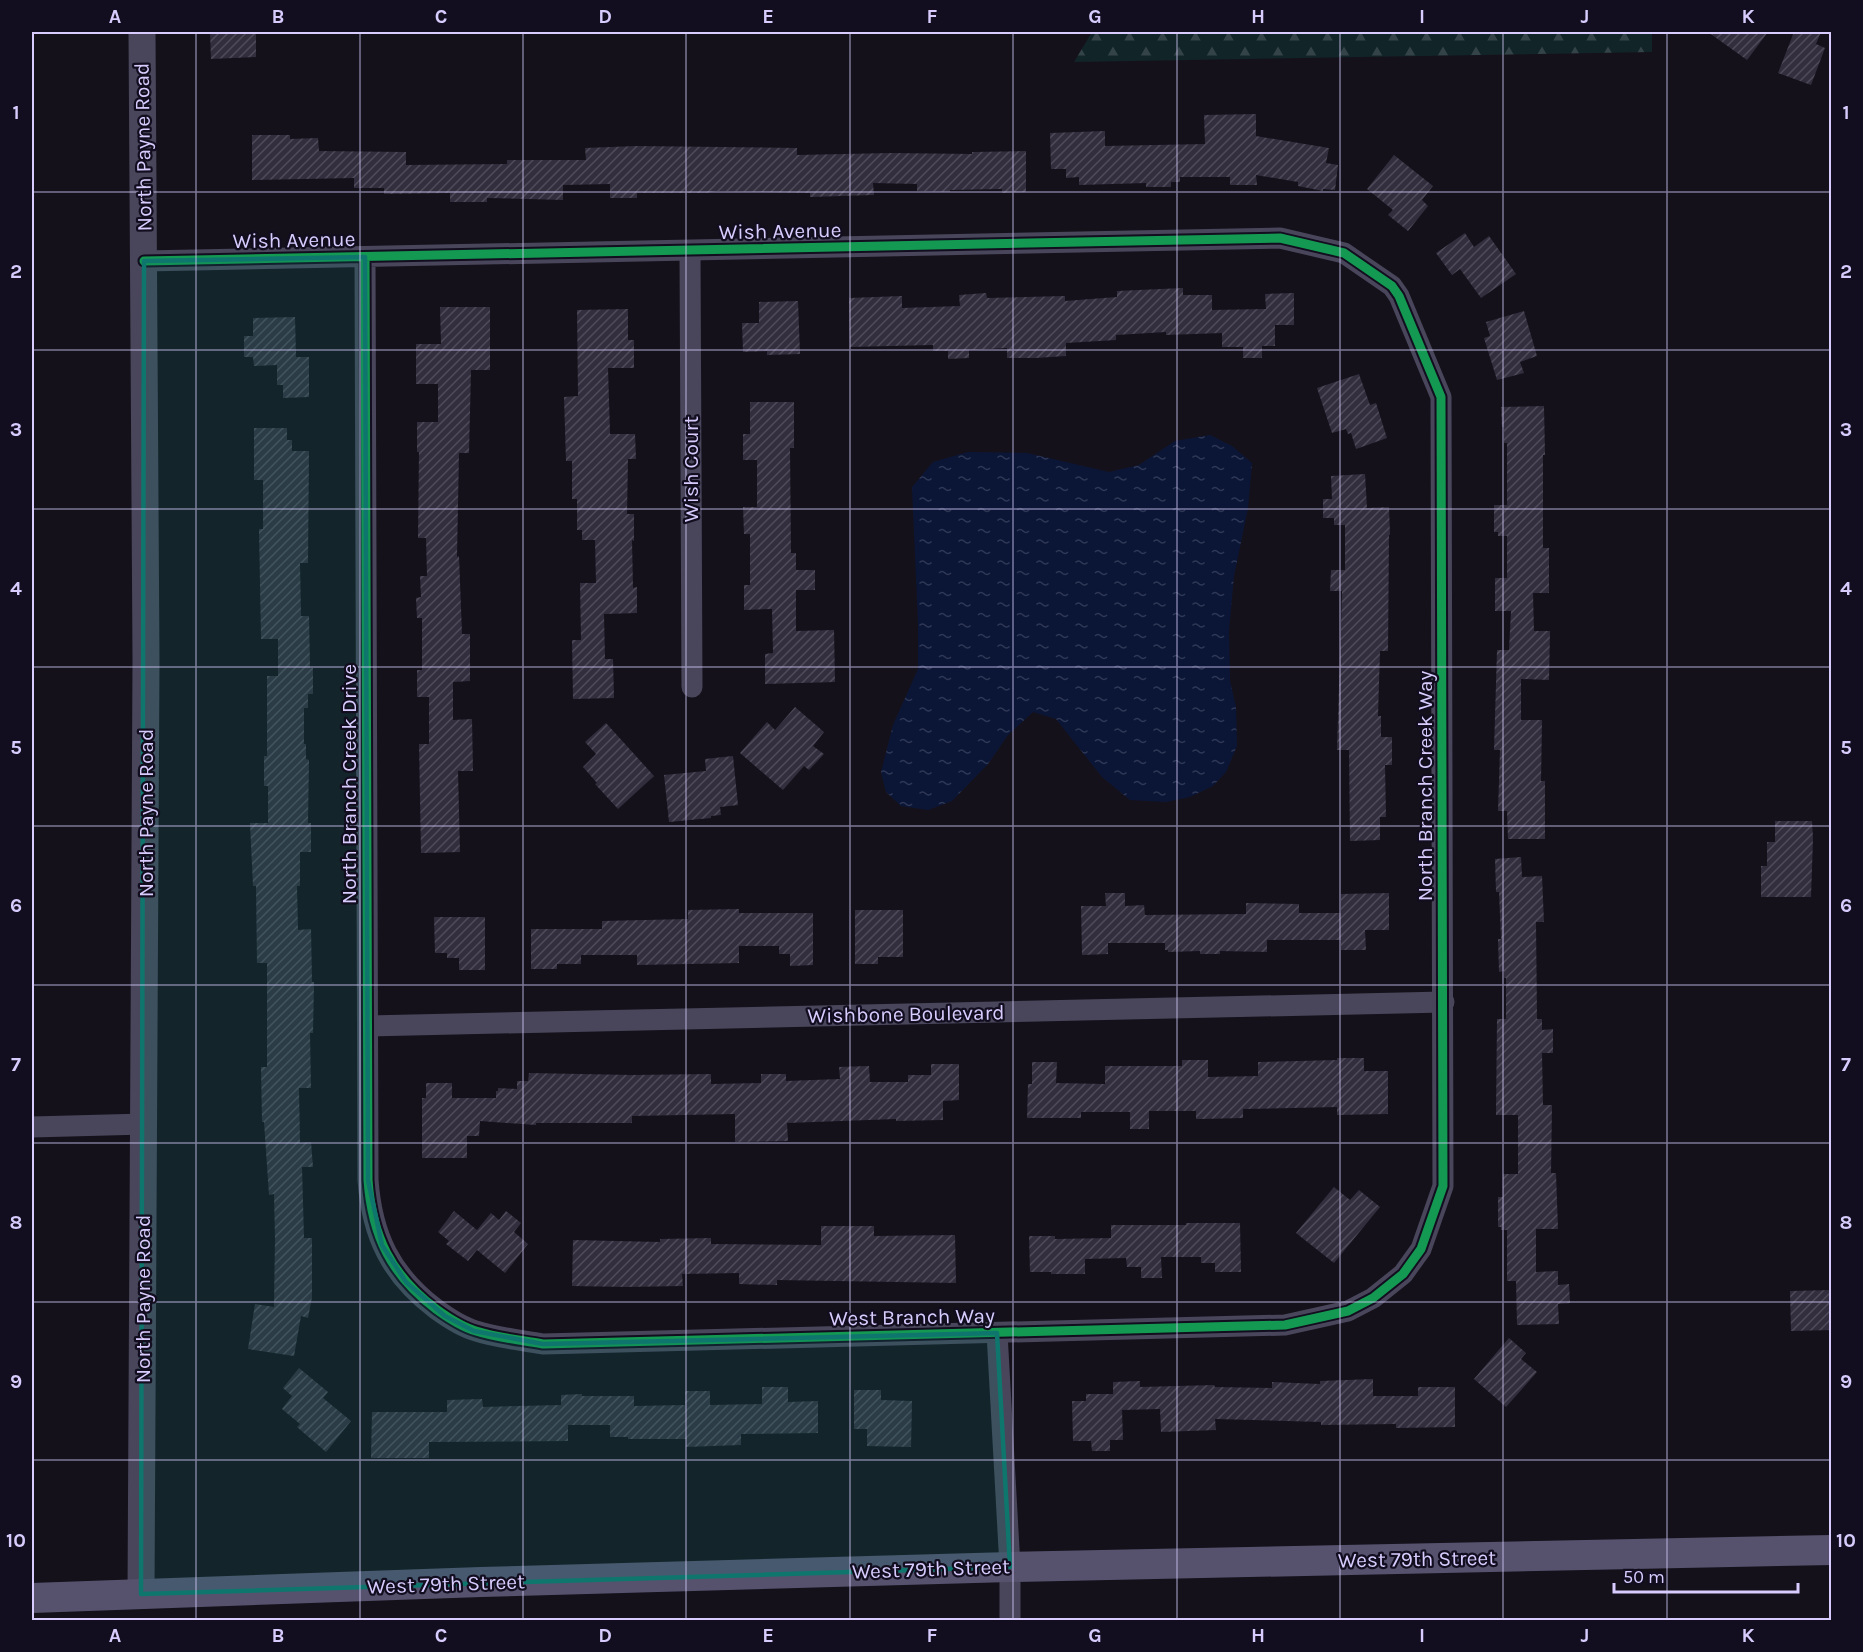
<svg xmlns="http://www.w3.org/2000/svg" width="1863" height="1652" viewBox="0 0 1863 1652" font-family="Karla,sans-serif">
  <defs>
    <pattern id="forest-firs" width="22" height="20" patternUnits="userSpaceOnUse" patternTransform="scale(1.5)"><rect width="22" height="20" fill="#112427"/><path d="M5 1l3.5 6h-7zM16 11l3.5 6h-7z" fill="#334347"/></pattern>
    <pattern id="water-ripples" width="26" height="14" patternUnits="userSpaceOnUse" patternTransform="scale(1.5)"><rect width="26" height="14" fill="#0b1637"/><path d="M2 4q2-2 4 0t4 0M15 11q2-2 4 0t4 0" fill="none" stroke="#2e3755"/></pattern>
    <pattern id="building-hatch" width="6" height="6" patternUnits="userSpaceOnUse" patternTransform="scale(1.5)"><rect width="6" height="6" fill="#322e3d"/><path d="M-1 1l2-2M0 6l6-6M5 7l2-2" fill="none" stroke="#4f4b5a"/></pattern>
  </defs>
  <rect width="100%" height="100%" fill="#14111b"/>
  <!-- forest -->
  <path fill="url(#forest-firs)" d="M1092,32H1652V52L1074,62Z"/>
  <!-- water -->
  <path fill="url(#water-ripples)" d="M1210,435L1232,446L1252,463L1248,508L1234,576L1229,630L1230,681L1236,707L1237,746L1226,772L1213,786L1190,797L1166,802L1130,800L1102,777L1056,719L1033,712L1008,735L988,764L952,801L928,810L901,806L886,792L881,772L893,725L918,669V622L912,487L933,462L968,452L1027,453L1109,472L1139,465L1175,441Z"/>
  <!-- building -->
  <g fill="url(#building-hatch)">
    <path d="M210,32H256V57L211,59Z"/>
    <path d="M1708,32H1768L1747,60Z"/>
    <path d="M1794,32H1821L1816,44L1825,48L1811,85L1778,73Z"/>
    <path d="M1256,114V136L1329,148L1326,163L1338,165L1335,190L1323,189V191L1298,186V182L1256,175L1257,185H1230V177H1180V182H1171V187H1146V183L1079,185V177L1066,178V169H1051L1050,133L1105,131V146L1205,144L1204,115Z"/>
    <path d="M252,135H290V139L318,138L319,151L406,152V165L507,164V160H586L585,148L636,146L797,148V155L891,153L972,154V152L1026,151V192L1002,193V189L950,190V192L917,191V184L873,183L874,195L810,197V193L717,191L706,193H637V198H610V184L563,185V200L487,198V202H450V193L384,194V188H354V178L252,180Z"/>
    <path d="M1394,155L1433,186L1422,200L1428,206L1408,231L1388,215L1393,210L1367,189Z"/>
    <path d="M1465,233L1474,247L1489,236L1516,274L1481,298L1460,269L1452,275L1436,253Z"/>
    <path d="M1183,288V295H1212V310L1266,309L1265,294L1294,293V325H1275V346H1262V358H1243V347H1222V333L1166,335V332L1116,335V340L1066,343V356L1036,358H1007V348L969,350V358L948,359V351H933V345L850,347L849,298L902,296V308L960,306L959,295L986,293L987,298L1065,296V301L1117,297V291Z"/>
    <path d="M798,301L800,354L767,355V351L743,352L742,323H759V302Z"/>
    <path d="M440,307H490V370H471L469,453H459L457,557L459,556L462,634H470V681L453,682V720L472,719L473,771H458L460,852L421,853L419,744H429V697H417V670H422V618H417L416,598L421,597L420,576H427L426,538H418L419,452H417V422H438V384H416V344H441Z"/>
    <path d="M628,309V340H634V368H608L610,434H635L636,459H628L627,514H634V541L632,540L633,588L637,587V613L604,614L605,659H613L614,698L573,699L572,640H581L580,583H596L595,540H582V530H577V499H572V461H566L564,397L578,396L577,310Z"/>
    <path d="M1524,311L1537,356L1520,362L1524,373L1497,380L1484,338L1490,336L1486,322Z"/>
    <path d="M295,317L296,357H309V397L283,398V385H277V365L254,366L253,357H244V336H253V318Z"/>
    <path d="M1359,374L1370,405L1376,403L1387,438L1356,449L1351,433L1348,434L1346,429L1332,433L1317,388Z"/>
    <path d="M750,402H794V448H790L791,553H796V570H815V590H796V631L834,630L835,682L765,684V654L773,653L772,609L744,610V585H750V534H744L743,507H757V460H743V434H750Z"/>
    <path d="M1544,406L1545,455H1543V548H1549V593H1533L1534,631H1550L1549,680L1521,679V720H1542L1541,781H1545V839H1508L1507,811H1498L1500,750H1494L1497,650H1509L1511,611H1495V578H1507V536H1498V532H1494V505H1507V443H1504V427H1502L1501,407Z"/>
    <path d="M254,428H287V440H292V451H309L308,563H300L301,616H309L310,668H313V694H308V708H304V744H306V759L309,760L308,823H311V852H300V886H297L298,930L311,929L312,982H314L313,1033H310L311,1088H299L300,1143L311,1142L313,1167H302L304,1238H312V1297L308,1318L301,1316L294,1356L248,1349L255,1304L274,1307L275,1239L274,1194L269,1195L264,1122H262L261,1067H267V963H257L256,886H253L250,823H268V786H264V756H267V676H278V639H261L259,529H263V480H254Z"/>
    <path d="M1365,474L1367,508L1389,507L1390,535H1389L1388,651H1380L1378,716H1381V737H1392V765H1385L1386,817H1380V840L1350,841L1349,750H1337L1342,591H1330L1331,570H1345V525H1334V518H1323V499H1332L1331,476Z"/>
    <path d="M795,707L824,732L813,746L824,754L809,770L804,766L783,790L740,753L767,722L775,730Z"/>
    <path d="M606,723L654,776L618,809L595,784L597,783L583,767L596,754L585,742Z"/>
    <path d="M733,756L738,805L720,807L721,815L711,816V818L669,822L664,775L706,771L705,759Z"/>
    <path d="M1775,821H1812L1813,838L1811,897H1761V866H1767V842H1775Z"/>
    <path d="M1521,857L1522,877L1542,876L1544,922H1536L1537,1019H1542V1030L1553,1029V1053H1542L1543,1105H1552L1551,1173H1556L1558,1229H1536V1272L1558,1271V1285L1569,1284L1570,1303L1558,1304L1559,1324L1517,1325L1516,1281H1507V1230H1501V1227H1498V1197H1503V1174H1518V1115H1496L1497,1019H1506V978H1504V971L1499,972L1498,939H1501L1499,892H1496L1495,859Z"/>
    <path d="M1105,893H1125V906L1144,905L1145,915L1246,914V903L1299,904V913H1341V894L1389,893V930H1365L1366,950H1341V940H1267V952L1220,951V954H1200V951L1168,952V950H1165V943H1108V954L1082,955L1081,906H1106Z"/>
    <path d="M739,909V913H813V965L790,966V954H779V946H739V963L637,965V955H581V964H557V969H531V929H602V921L688,919V910Z"/>
    <path d="M855,910H903V957H878V964H855Z"/>
    <path d="M434,917H485V970H459V958H447V953H435Z"/>
    <path d="M1337,1058H1364V1071H1388V1114L1337,1115V1107L1243,1109V1118L1201,1119H1196V1111H1149V1129H1130V1112H1081V1118H1027L1028,1084H1032V1062H1057L1056,1083L1105,1084V1066H1182V1060H1208V1077L1258,1076V1062L1337,1060Z"/>
    <path d="M931,1064H959V1100L943,1101V1120L896,1121V1119L787,1123L788,1141L735,1142V1114L632,1116V1123H536V1125L480,1121L479,1136H467V1158H422V1098H426V1083H452V1098H496V1091H498V1088L517,1089V1081H528L529,1073L632,1075L711,1074V1084L761,1083V1074H786V1081L840,1079L839,1067L869,1066L870,1082H908V1075H931Z"/>
    <path d="M1334,1187L1350,1200L1359,1190L1380,1207L1334,1263L1296,1233Z"/>
    <path d="M454,1211L477,1230L491,1213L499,1220L506,1211L521,1223L514,1232L528,1244L505,1273L477,1250L468,1261L446,1244L449,1241L438,1232Z"/>
    <path d="M1186,1223H1240L1241,1272H1215V1263H1201V1257H1161L1162,1278H1141V1267H1127L1126,1258L1085,1259V1274H1051V1272H1030L1029,1236H1055V1239L1111,1238V1225H1186Z"/>
    <path d="M821,1226H874V1236L955,1235L956,1283L777,1280V1285L739,1284V1273L682,1274L683,1286L626,1287L572,1286L573,1240L660,1242V1239L711,1238V1244L821,1245Z"/>
    <path d="M1832,1290V1330L1791,1331L1790,1291Z"/>
    <path d="M1509,1338L1526,1353L1521,1359L1537,1372L1506,1407L1474,1379Z"/>
    <path d="M299,1368L328,1392L323,1398L351,1421L326,1452L297,1427L300,1424L282,1409L292,1396L283,1388Z"/>
    <path d="M1373,1379V1396H1418V1387H1455V1427L1396,1428V1424L1321,1425V1422L1215,1419L1216,1430L1161,1432L1160,1409L1122,1410L1123,1440H1110V1451H1092L1091,1441H1073L1072,1401H1086V1394H1113V1382L1140,1381V1387L1214,1385L1215,1387L1272,1388V1382L1320,1384V1381Z"/>
    <path d="M762,1387H788V1402L818,1401V1433L741,1434V1445L686,1447V1439H628V1437H610V1425H568V1441L429,1442V1458H371L372,1412H447V1400L482,1399L483,1407L561,1405V1395L582,1394V1396H634V1406L685,1405V1391H710V1405L762,1404Z"/>
    <path d="M854,1390H881V1400L912,1401L911,1447L867,1446V1429H854Z"/>
  </g>
  <g fill="none" stroke-linecap="round" stroke-linejoin="round">
    <!-- minor -->
    <g stroke="#49465b" stroke-width="21">
      <path d="M690,251L692,687"/>
      <path d="M144,261L1280,238L1344,253L1392,286L1399,296L1441,397L1443,1186L1421,1249L1403,1274L1373,1298L1348,1311L1285,1325L543,1344C521,1340 498,1338 476,1331C462,1327 447,1317 436,1309C391,1275 372,1236 368,1180L365,257"/>
      <path d="M368,1026L1444,1002"/>
      <path d="M32,1127L145,1124"/>
      <path d="M997,1333L1010,1567V1620"/>
    </g>
    <!-- tertiary -->
    <path stroke="#49465b" stroke-width="27" d="M141,1594L146,660L142,32"/>
    <!-- secondary -->
    <path stroke="#56526e" stroke-width="30" d="M32,1598L481,1582L1010,1567L1832,1550"/>
    <!-- cycleway casing -->
    <g stroke="#120d1f" stroke-width="13">
      <path id="cycleway" d="M144,261L1280,238L1344,253L1392,286L1399,296L1441,397L1443,1186L1421,1249L1403,1274L1373,1298L1348,1311L1285,1325L543,1344C521,1340 498,1338 476,1331C462,1327 447,1317 436,1309C391,1275 372,1236 368,1180L365,257"/>
    </g>
    <!-- cycleway -->
    <use href="#cycleway" stroke="#139951" stroke-width="9"/>
  </g>
  <!-- marked area -->
  <path fill="#0f766e" fill-opacity="0.2" stroke="#0f766e" stroke-width="4.5" stroke-linejoin="round" d="M365,257L368,1180L382,1245L406,1282L445,1316L474,1331L543,1344L997,1333L1010,1567L141,1594L144,261Z"/>
  <!-- grid -->
  <path fill="none" stroke="#d7ccfd" stroke-width="1.5" stroke-opacity="0.55" d="M196,32V1620M360,32V1620M523,32V1620M686,32V1620M850,32V1620M1013,32V1620M1177,32V1620M1340,32V1620M1503,32V1620M1667,32V1620M32,192H1832M32,350H1832M32,509H1832M32,667H1832M32,826H1832M32,985H1832M32,1143H1832M32,1302H1832M32,1460H1832"/>
  <g text-anchor="middle" dominant-baseline="central" stroke-width="4.5" stroke-linejoin="round" paint-order="stroke">
    <!-- street labels -->
    <g font-size="21" fill="#d7ccfd" stroke="#120d1f">
      <text transform="translate(143 147) rotate(-91)">North Payne Road</text>
      <text transform="translate(780 231) rotate(-1)">Wish Avenue</text>
      <text transform="translate(294 240) rotate(-1)">Wish Avenue</text>
      <text transform="translate(691 469) rotate(-90)">Wish Court</text>
      <text transform="translate(349 784) rotate(-90)">North Branch Creek Drive</text>
      <text transform="translate(1425 786) rotate(-90)">North Branch Creek Way</text>
      <text transform="translate(146 813) rotate(-90)">North Payne Road</text>
      <text transform="translate(906 1014) rotate(-1)">Wishbone Boulevard</text>
      <text transform="translate(143 1299) rotate(-90)">North Payne Road</text>
      <text transform="translate(912 1317) rotate(-1)">West Branch Way</text>
      <text transform="translate(1417 1559) rotate(-1)">West 79th Street</text>
      <text transform="translate(931 1569) rotate(-2)">West 79th Street</text>
      <text transform="translate(446 1584) rotate(-2)">West 79th Street</text>
    </g>
  </g>
  <!-- border -->
  <rect width="1863" height="1652" fill="none" stroke="#120d1f" stroke-width="66"/>
  <!-- scale -->
  <path d="M1614 1583v9h184v-9" fill="none" stroke="#d7ccfd" stroke-width="3"/>
  <text x="1623" y="1583" font-size="18" fill="#d7ccfd" stroke="#120d1f" stroke-width="4.5" paint-order="stroke">50 m</text>
  <rect x="33" y="33" width="1797" height="1586" fill="none" stroke="#d7ccfd" stroke-width="2"/>
  <g font-size="20" text-anchor="middle" font-weight="bold" fill="#d7ccfd">
    <text x="115" y="23">A</text>
    <text x="278" y="23">B</text>
    <text x="441" y="23">C</text>
    <text x="605" y="23">D</text>
    <text x="768" y="23">E</text>
    <text x="932" y="23">F</text>
    <text x="1095" y="23">G</text>
    <text x="1258" y="23">H</text>
    <text x="1422" y="23">I</text>
    <text x="1585" y="23">J</text>
    <text x="1748" y="23">K</text>
    <text x="16" y="119">1</text>
    <text x="1846" y="119">1</text>
    <text x="16" y="278">2</text>
    <text x="1846" y="278">2</text>
    <text x="16" y="436">3</text>
    <text x="1846" y="436">3</text>
    <text x="16" y="595">4</text>
    <text x="1846" y="595">4</text>
    <text x="16" y="754">5</text>
    <text x="1846" y="754">5</text>
    <text x="16" y="912">6</text>
    <text x="1846" y="912">6</text>
    <text x="16" y="1071">7</text>
    <text x="1846" y="1071">7</text>
    <text x="16" y="1229">8</text>
    <text x="1846" y="1229">8</text>
    <text x="16" y="1388">9</text>
    <text x="1846" y="1388">9</text>
    <text x="16" y="1547">10</text>
    <text x="1846" y="1547">10</text>
    <text x="115" y="1642">A</text>
    <text x="278" y="1642">B</text>
    <text x="441" y="1642">C</text>
    <text x="605" y="1642">D</text>
    <text x="768" y="1642">E</text>
    <text x="932" y="1642">F</text>
    <text x="1095" y="1642">G</text>
    <text x="1258" y="1642">H</text>
    <text x="1422" y="1642">I</text>
    <text x="1585" y="1642">J</text>
    <text x="1748" y="1642">K</text>
  </g>
</svg>
